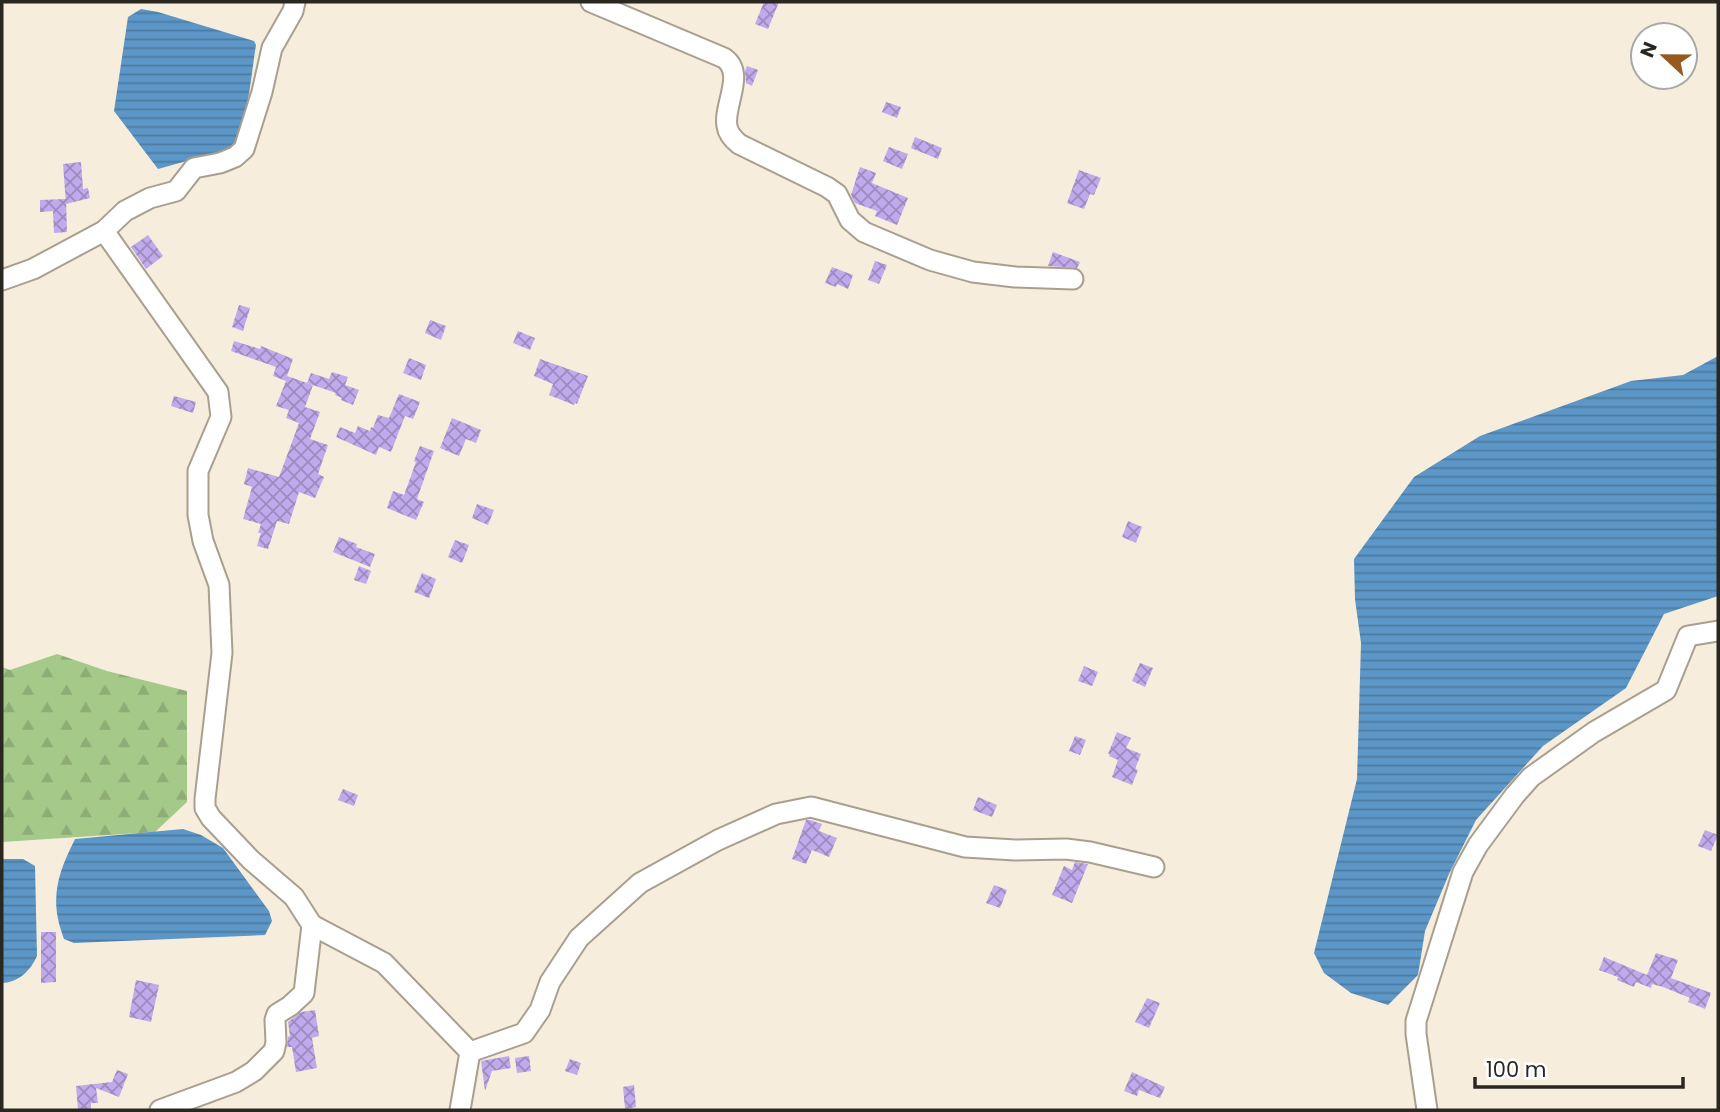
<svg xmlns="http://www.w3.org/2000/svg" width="1720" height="1112" viewBox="0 0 1720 1112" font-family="Poppins,sans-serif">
  <defs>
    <pattern id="forest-firs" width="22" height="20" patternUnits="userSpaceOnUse" patternTransform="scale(1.75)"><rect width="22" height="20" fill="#a5c989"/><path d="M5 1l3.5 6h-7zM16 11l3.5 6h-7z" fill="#8eac76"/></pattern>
    <pattern id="water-rules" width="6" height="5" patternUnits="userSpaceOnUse" patternTransform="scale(1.75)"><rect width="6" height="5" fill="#5c97c7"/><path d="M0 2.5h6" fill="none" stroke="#4c7ba1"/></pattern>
    <pattern id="building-cross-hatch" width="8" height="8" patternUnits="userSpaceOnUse" patternTransform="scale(1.75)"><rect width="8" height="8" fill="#c1aaec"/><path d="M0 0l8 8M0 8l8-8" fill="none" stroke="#9d8abf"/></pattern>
  </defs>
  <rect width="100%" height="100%" fill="#f7eddc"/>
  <!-- forest -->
  <path fill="url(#forest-firs)" d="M57,654L107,671L187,691V802L155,832L2,842V667L10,670Z"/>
  <!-- water -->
  <g fill="url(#water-rules)">
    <path d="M141,9L158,12L254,41L256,45C251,75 248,123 233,148L158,169L114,111L128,17Z"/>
    <path d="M1718,356V596L1664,614L1626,688L1543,746L1476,820L1449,874L1425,931L1418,975L1388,1005L1351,993L1324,973L1314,953L1357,779L1361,643L1355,599L1354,559L1414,477L1480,436L1631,381L1683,375Z"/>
    <path d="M183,829L201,835L223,848L269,911L272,921L265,935L74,943L64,939C49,900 57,875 75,839Z"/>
    <path d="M2,859H23L35,866L37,956C30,971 19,982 2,983Z"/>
  </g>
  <!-- building -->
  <g fill="url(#building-cross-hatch)">
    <path d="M764,2H779L768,29L755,24Z"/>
    <path d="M747,66L758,70L752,86L746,83L745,71Z"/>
    <path d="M886,102L901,107L897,118L882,112Z"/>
    <path d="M915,137L942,148L938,159L911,148Z"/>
    <path d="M889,147L908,154L902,169L883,161Z"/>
    <path d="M81,162L83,189L88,188L90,198L66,204L63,164Z"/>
    <path d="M860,167L876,173L872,183L908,198L897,225L875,216L877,211L855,203L851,195Z"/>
    <path d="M1079,170L1101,178L1094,195L1090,194L1084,209L1067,203Z"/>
    <path d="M66,199L67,232L54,233L53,211L40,212V200Z"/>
    <path d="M148,235L163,256L146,269L131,247Z"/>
    <path d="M1053,252L1080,262L1077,268L1048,266Z"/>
    <path d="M875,261L887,265L879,284L868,280Z"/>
    <path d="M832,267L853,275L848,289L837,284L836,287L825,283Z"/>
    <path d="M239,305L250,308L243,331L232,327Z"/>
    <path d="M430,320L446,326L441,340L425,333Z"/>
    <path d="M518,331L535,338L530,350L513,343Z"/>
    <path d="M234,341L260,349L261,346L293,359L287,376L313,385L305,407L320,412L310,439L328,445L318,474L324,477L315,498L299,492L289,524L277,521L268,549L257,546L261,533H258L261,524L243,519L252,487L244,484L248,468L279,477L299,423L286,418L289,410L276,406L286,381L273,376L276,367L231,351Z"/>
    <path d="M409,358L426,365L421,380L403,373Z"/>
    <path d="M540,359L588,376L577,404L575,403L574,405L549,395L553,384L534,376Z"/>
    <path d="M332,372L348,377L345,385L359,390L353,405L341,400L342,398L335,395L336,393L307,383L311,373L329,379Z"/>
    <path d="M399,394L420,402L413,419L405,416L391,452L379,447L376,455L336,437L340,427L355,433L358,426L370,431L371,427L373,428L378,415L389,418Z"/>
    <path d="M174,396L196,402L193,413L171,406Z"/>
    <path d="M452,418L481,430L476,443L466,439L459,456L440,448Z"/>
    <path d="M420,446L434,451L417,499L424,502L416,520L387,508L393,491L404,495L416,462L414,461Z"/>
    <path d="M477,504L494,510L488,525L472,518Z"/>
    <path d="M1128,521L1142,527L1136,543L1122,537Z"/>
    <path d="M339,537L357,544L356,547L375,554L370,567L333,552Z"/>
    <path d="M455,540L469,545L462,563L448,557Z"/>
    <path d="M359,566L371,571L366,584L354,580Z"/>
    <path d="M422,573L436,579L429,598L414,592Z"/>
    <path d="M1140,663L1153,668L1145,687L1132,681Z"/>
    <path d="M1084,666L1098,672L1092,686L1078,681Z"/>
    <path d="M1117,732L1131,738L1126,748L1141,754L1135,769L1138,770L1132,785L1112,777L1118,760L1109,756L1110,754H1108Z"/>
    <path d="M1075,736L1086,740L1080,755L1069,751Z"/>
    <path d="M343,789L358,795L354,806L338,800Z"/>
    <path d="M978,797L997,805L992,817L973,810Z"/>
    <path d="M806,820H810L822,824L819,831L837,838L829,857L812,850L806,864L792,859Z"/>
    <path d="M1705,830L1718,835L1711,851L1698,846Z"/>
    <path d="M1075,862L1088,864L1072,903L1052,895L1064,866L1072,870Z"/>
    <path d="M994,885L1007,890L1000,908L986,903Z"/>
    <path d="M41,932H56V982L41,983Z"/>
    <path d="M1656,953L1678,960L1671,978L1711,993L1705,1009L1688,1002L1690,998L1663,987L1652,984L1651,988L1636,982L1634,987L1617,980L1618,977L1599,970L1604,957L1647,975Z"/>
    <path d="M136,980L159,985L151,1022L129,1017Z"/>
    <path d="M1147,998L1160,1003L1149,1028L1135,1022Z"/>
    <path d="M315,1010L319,1036L312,1038L317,1068L296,1072L292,1047H287L288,1037L290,1036L288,1022L301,1012Z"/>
    <path d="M509,1056L511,1068L492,1071L485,1091L481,1061Z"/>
    <path d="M529,1056L531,1071L517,1073L515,1058Z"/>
    <path d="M570,1059L581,1063L577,1075L565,1071Z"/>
    <path d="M117,1070L128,1074L119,1097L96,1088L98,1103H91V1110H78L76,1086L112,1082Z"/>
    <path d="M1132,1072L1165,1087L1160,1098L1139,1090L1137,1096L1124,1091Z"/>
    <path d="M634,1085L636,1107L625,1109L623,1087Z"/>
  </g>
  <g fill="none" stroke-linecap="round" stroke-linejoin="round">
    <!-- minor casing -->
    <g stroke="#a99f8f" stroke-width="23">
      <g id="minor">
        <path d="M591,2L724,58C746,73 723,106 727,126C728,134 733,139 739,144L827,187L837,194L850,220L864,232L930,260L973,272L1015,277L1073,279"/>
        <path d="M104,231L218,392L221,417L198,471V515L203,541L219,585L222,653L205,799V808L211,818L251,860L294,897L312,925L304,993L290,1006L277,1014L275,1020L276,1042L274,1051L254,1071L236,1082L160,1110"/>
        <path d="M2,280L33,269L104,231L125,211L150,198L176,191L194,168L220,163L235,157L244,149L262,92L272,48L293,11L295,2"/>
        <path d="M312,925L384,963L470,1052L460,1110"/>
        <path d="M470,1052L524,1033L540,1010L550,982L579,938L640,883L718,840L776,814L811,807L965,847L1015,850L1066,849L1090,852L1154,867"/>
        <path d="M1427,1110L1416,1034V1021L1463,872L1478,845L1515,795L1531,777L1594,732L1666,690L1688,636L1718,631"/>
      </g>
    </g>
    <!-- minor -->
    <use href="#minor" stroke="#fff" stroke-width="19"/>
  </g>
  <!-- border -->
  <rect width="1720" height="1112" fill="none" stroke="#2a2620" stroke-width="7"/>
  <!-- north arrow -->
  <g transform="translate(1664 56) rotate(292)"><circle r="33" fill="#ffffff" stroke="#aaa8a6" stroke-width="2"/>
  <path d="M0-5L12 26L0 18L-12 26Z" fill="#975a1e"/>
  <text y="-10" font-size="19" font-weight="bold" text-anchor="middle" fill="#2a2620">N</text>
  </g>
  <!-- scale -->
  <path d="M1475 1077v10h208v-10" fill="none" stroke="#2a2620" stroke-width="3.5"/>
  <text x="1486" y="1077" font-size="21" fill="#2a2620" stroke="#ffffff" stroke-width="5" paint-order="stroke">100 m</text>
</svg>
